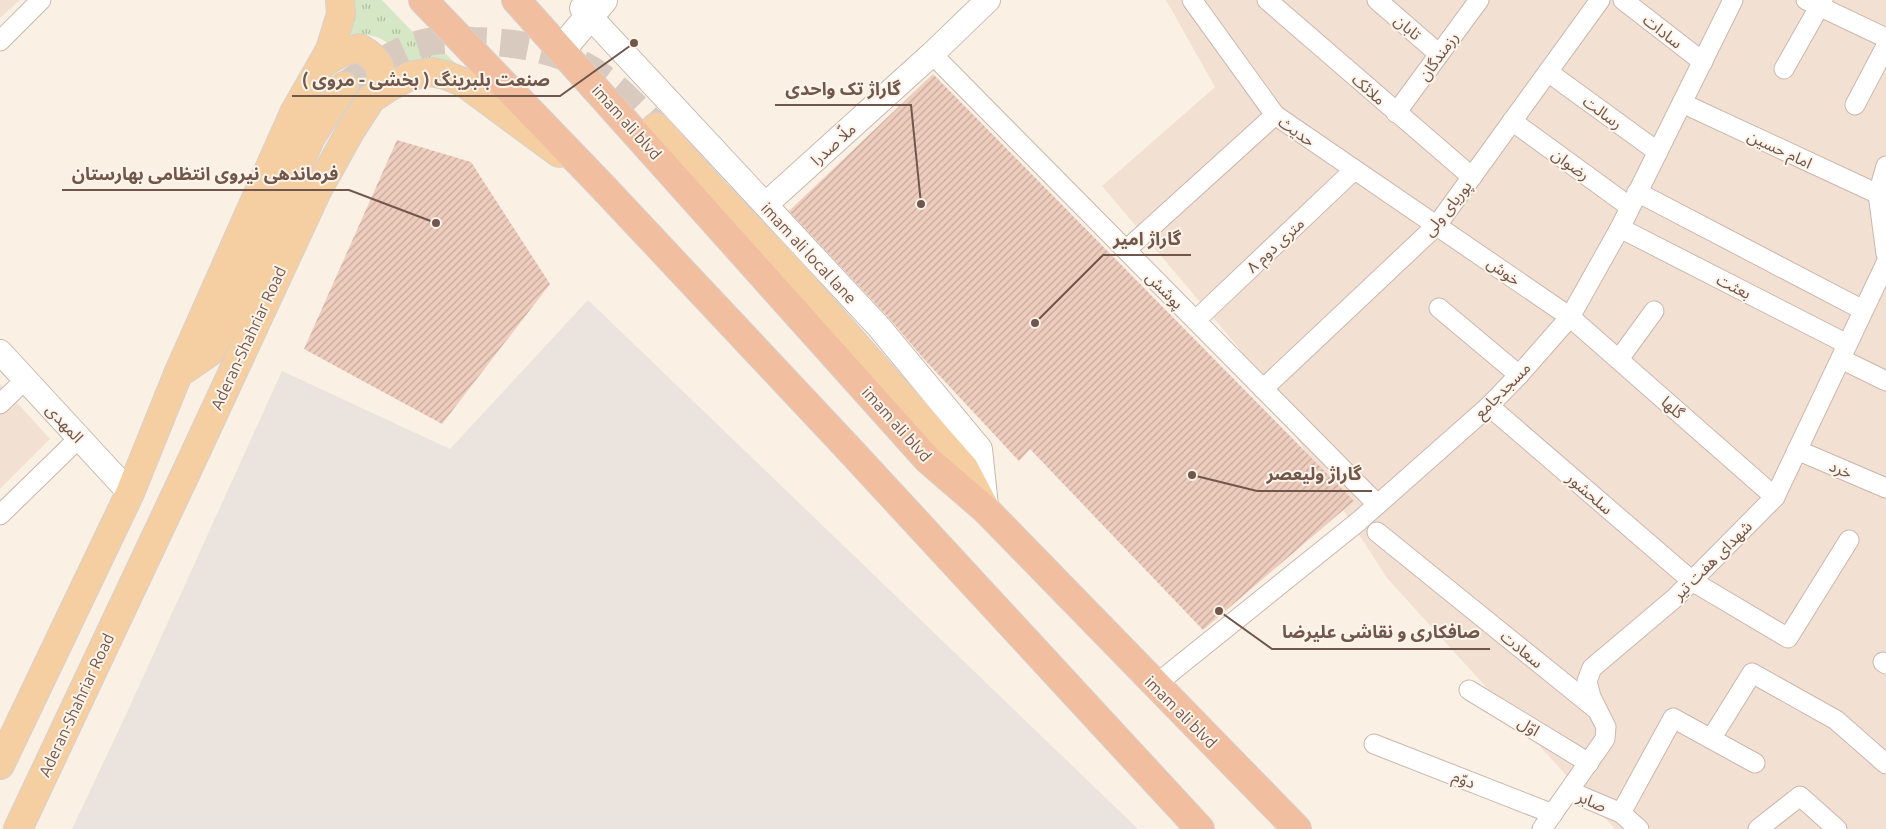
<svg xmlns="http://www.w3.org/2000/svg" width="1886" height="829" viewBox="0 0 1886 829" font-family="Ubuntu,'Noto Sans Arabic',sans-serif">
  <defs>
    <pattern id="grass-tufts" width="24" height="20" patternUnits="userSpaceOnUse" patternTransform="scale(1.25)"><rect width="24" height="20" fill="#d5e7c4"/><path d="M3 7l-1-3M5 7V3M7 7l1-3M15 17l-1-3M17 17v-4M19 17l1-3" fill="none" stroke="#b1bea1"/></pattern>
    <pattern id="building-hatch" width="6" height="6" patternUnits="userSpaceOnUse" patternTransform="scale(1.25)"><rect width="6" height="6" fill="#eecdbe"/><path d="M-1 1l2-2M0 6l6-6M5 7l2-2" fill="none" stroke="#c5a99d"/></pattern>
  </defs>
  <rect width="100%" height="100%" fill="#faf0e4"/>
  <!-- residential -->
  <g fill="#f2e1d3">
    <path d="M0,0H20L0,18Z"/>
    <path d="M1166,0H1886V829H1615L1387,578L1238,347L1102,186L1215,87Z"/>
    <path d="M0,384L50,439L0,489Z"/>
  </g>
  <!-- industrial -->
  <path fill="#eae3de" d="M588,300L1138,829H72L124,719L282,371L450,449Z"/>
  <!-- grass -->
  <path fill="url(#grass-tufts)" d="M349,0H382L429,49L445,53L472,80L422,60L404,64C384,33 377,35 343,34Z"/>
  <!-- building -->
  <g fill="url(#building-hatch)">
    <path d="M933,74L1354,501L1203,630L1030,449L1019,461L924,359L889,318L789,211Z"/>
    <path d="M397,140L471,162L550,284L442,424L304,349Z"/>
  </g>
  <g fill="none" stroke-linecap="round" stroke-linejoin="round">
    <!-- primary-tunnel -->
    <path stroke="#d8cabe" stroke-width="28" stroke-dasharray="28 14" stroke-linecap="butt" d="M344,86C368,71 400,47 428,42C443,39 459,40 473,41C520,42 569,51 606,80C624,94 640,112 656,127"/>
    <!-- minor casing -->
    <g stroke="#cbb7ac" stroke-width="21">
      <g id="minor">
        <path d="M1192,0L1275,115L1570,317L1775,497"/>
        <path d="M1267,0L1472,177"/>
        <path d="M1377,0L1439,54"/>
        <path d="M1623,0L1703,62"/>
        <path d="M1806,0L1886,38"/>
        <path d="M0,41L41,0"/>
        <path d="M932,54L1377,504"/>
        <path d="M1784,69L1823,0"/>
        <path d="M1548,72L1658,152"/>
        <path d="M1682,103L1878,194"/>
        <path d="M1855,105L1886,46"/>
        <path d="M1396,113L1479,0"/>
        <path d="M1512,121L1630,207"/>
        <path d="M1886,166L1878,194L1886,254"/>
        <path d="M1637,192L1863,310"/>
        <path d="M1620,228L1847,344"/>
        <path d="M1126,250L1275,115"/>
        <path d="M1439,308L1519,375"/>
        <path d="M1196,320L1354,170"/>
        <path d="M1619,359L1654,311"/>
        <path d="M1841,359L1886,381"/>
        <path d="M1263,389L1437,225L1600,0"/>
        <path d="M0,404L25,380"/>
        <path d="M1489,406L1692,581L1788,638L1849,540"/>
        <path d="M1797,450L1886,488"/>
        <path d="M0,515L79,438"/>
        <path d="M1377,532L1596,709"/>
        <path d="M1883,662L1886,664"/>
        <path d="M1155,685L1359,521L1489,406L1519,375L1570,317L1620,228L1733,0"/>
        <path d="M1469,690L1589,763"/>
        <path d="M1711,739L1752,673L1836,720L1886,764"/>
        <path d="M1374,744L1553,814"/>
        <path d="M1569,791L1621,813L1639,829"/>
        <path d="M1621,813L1673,718L1755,763"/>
        <path d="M1542,829L1605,739L1606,727L1591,697L1587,681L1592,668L1676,597L1775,497L1886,263"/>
        <path d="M1758,829L1800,796L1837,829"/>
      </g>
    </g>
    <!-- tertiary casing -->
    <g stroke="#cbb7ac" stroke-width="26">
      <g id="tertiary">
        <path d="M582,8L879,327L980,449L986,506"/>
        <path d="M765,205L932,54L988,0"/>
        <path d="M0,352L130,493"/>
      </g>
    </g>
    <!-- secondary casing -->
    <g stroke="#d0b9ac" stroke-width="30">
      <path id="secondary" d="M562,49L603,0"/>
    </g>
    <!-- primary casing -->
    <g stroke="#d7d0cd" stroke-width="30">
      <g id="primary">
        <path d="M323,63C335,56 345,50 359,48C381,60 384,69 379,93"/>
        <path d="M656,127L709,186L793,274L964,468L986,510"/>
        <path d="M178,374L210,352L245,282L311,137L344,86"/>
        <path d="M0,765L130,493L178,374L294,113L330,50L341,14L340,0"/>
        <path d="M18,829L184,477L317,191L351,130L371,99L389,87L410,76L431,72L445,75L463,82L559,153"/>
      </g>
    </g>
    <!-- trunk casing -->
    <g stroke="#d7d0cd" stroke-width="30">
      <g id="trunk">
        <path d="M423,0L602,186L848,448L1200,829"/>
        <path d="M516,0L928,460L986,510L1297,829"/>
      </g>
    </g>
    <!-- minor -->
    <use href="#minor" stroke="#fff" stroke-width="19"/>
    <!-- tertiary -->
    <use href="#tertiary" stroke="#fff" stroke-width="24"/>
    <!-- secondary -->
    <use href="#secondary" stroke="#fff" stroke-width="28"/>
    <!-- primary -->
    <use href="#primary" stroke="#f5cfa1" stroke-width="28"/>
    <!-- trunk -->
    <use href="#trunk" stroke="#f2bea0" stroke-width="28"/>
  </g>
  <g text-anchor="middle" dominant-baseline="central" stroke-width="4" stroke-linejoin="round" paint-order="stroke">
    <!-- street labels -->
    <g font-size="16" fill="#71564c" stroke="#fef4ea">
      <text transform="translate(1408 27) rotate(41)">تابان</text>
      <text transform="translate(1663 31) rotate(38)">سادات</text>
      <text transform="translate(1438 56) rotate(-54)">رزمندگان</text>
      <text transform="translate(1369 89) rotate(41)">ملائک</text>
      <text transform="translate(1603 112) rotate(36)">رسالت</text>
      <text transform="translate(627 122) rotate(48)">imam ali blvd</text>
      <text transform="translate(1297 131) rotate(35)">حدیث</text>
      <text transform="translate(833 144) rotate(-42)">ملّا صدرا</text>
      <text transform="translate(1780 149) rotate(25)">امام حسین</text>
      <text transform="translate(1571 164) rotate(36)">رضوان</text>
      <text transform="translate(1447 208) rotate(-51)">پوریای ولی</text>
      <text transform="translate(1275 245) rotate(-43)">۸ متری دوم</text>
      <text transform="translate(809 253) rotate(47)">imam ali local lane</text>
      <text transform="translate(1504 271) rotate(35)">خوش</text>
      <text transform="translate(1734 286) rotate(27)">بعثت</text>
      <text transform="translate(1165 290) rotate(45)">پوشش</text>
      <text transform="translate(248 338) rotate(-65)">Aderan-Shahriar Road</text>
      <text transform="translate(1502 390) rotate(-45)">مسجدجامع</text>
      <text transform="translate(1673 407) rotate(41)">گلها</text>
      <text transform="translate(65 423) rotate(47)">المهدی</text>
      <text transform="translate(897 424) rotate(48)">imam ali blvd</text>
      <text transform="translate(1841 469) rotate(23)">خرد</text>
      <text transform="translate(1590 493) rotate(41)">سلحشور</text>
      <text transform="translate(1712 560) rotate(-45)">شهدای هفت تیر</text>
      <text transform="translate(1522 649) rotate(39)">سعادت</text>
      <text transform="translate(76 705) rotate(-65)">Aderan-Shahriar Road</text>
      <text transform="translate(1181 712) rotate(45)">imam ali blvd</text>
      <text transform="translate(1529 726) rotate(31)">اوّل</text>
      <text transform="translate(1464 779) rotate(21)">دوّم</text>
      <text transform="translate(1592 801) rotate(23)">صابر</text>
    </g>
  </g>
  <!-- callouts -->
  <path fill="none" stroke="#71564c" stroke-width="2" d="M634 43L560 96H292M921 204L911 105H775M436 223L349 190H62M1035 323L1103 255H1191M1192 475L1257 491H1372M1219 611L1272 649H1490"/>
  <g fill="#71564c" stroke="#fef4ea" stroke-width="2">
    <circle cx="634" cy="43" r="5"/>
    <circle cx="921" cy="204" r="5"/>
    <circle cx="436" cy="223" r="5"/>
    <circle cx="1035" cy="323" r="5"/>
    <circle cx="1192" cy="475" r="5"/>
    <circle cx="1219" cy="611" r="5"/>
  </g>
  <g font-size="18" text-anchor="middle" font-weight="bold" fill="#71564c" stroke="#fef4ea" stroke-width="4" stroke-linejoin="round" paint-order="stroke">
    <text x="426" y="86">صنعت بلبرینگ ( بخشی - مروی )</text>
    <text x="843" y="95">گاراژ تک واحدی</text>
    <text x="205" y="180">فرماندهی نیروی انتظامی بهارستان</text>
    <text x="1147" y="245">گاراژ امیر</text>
    <text x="1314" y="480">گاراژ ولیعصر</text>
    <text x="1381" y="638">صافکاری و نقاشی عليرضا</text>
  </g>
</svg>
